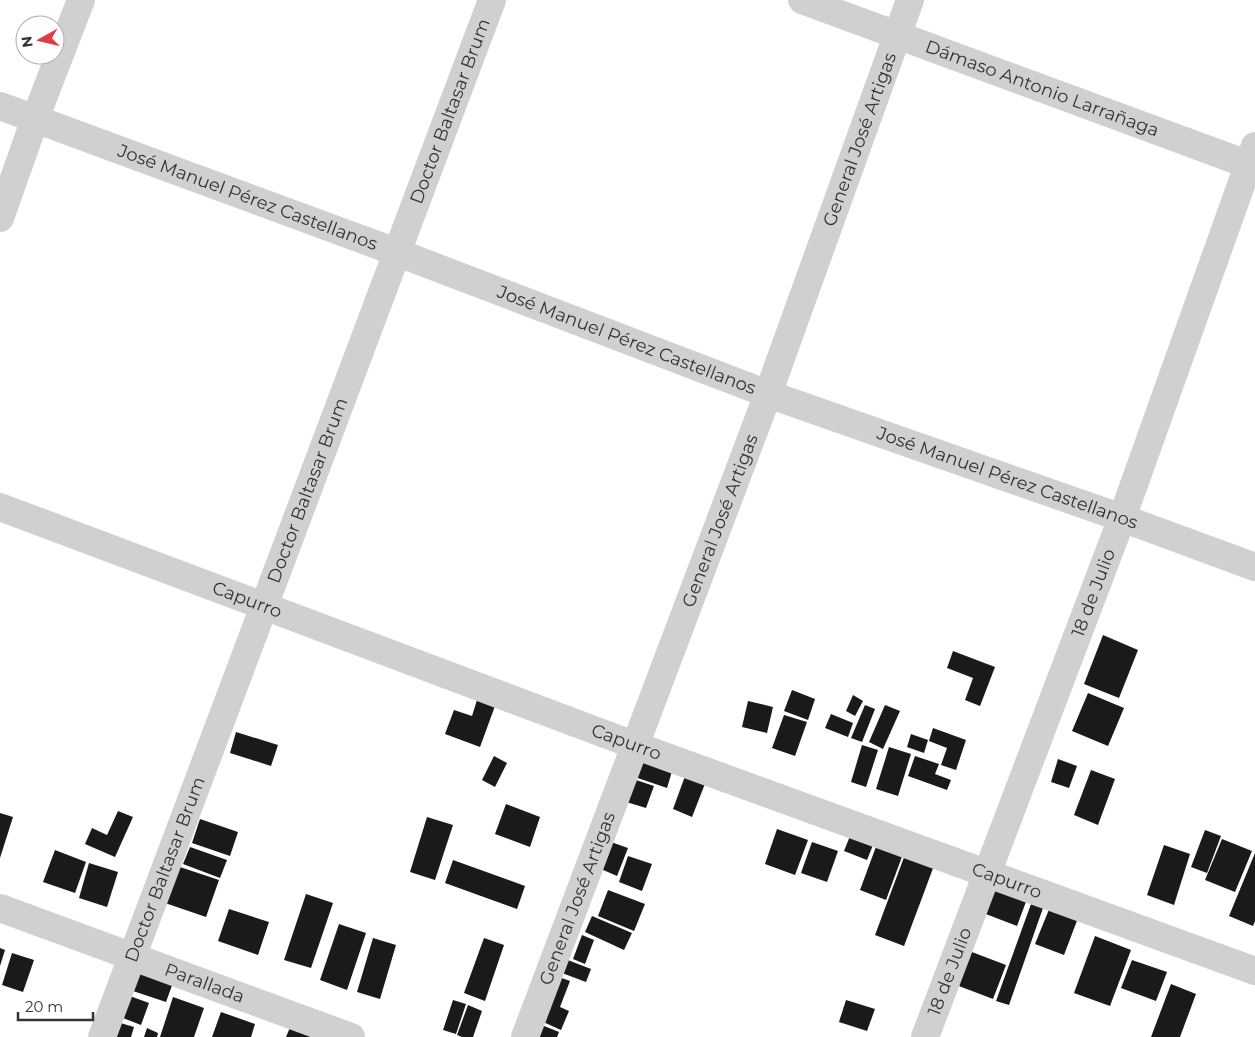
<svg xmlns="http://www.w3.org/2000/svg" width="1255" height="1037" viewBox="0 0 1255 1037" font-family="Montserrat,sans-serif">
  <rect width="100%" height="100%" fill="#fff"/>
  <!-- building -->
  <g fill="#1a1a1a">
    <path d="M1103,635L1138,650L1119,698L1084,684Z"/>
    <path d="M953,651L995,667L980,706L965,700L973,678L947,668Z"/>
    <path d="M792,690L815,699L808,720L784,711Z"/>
    <path d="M1088,693L1124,708L1108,746L1072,731Z"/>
    <path d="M853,695L863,701L855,716L846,711Z"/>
    <path d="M477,700L495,706L480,747L445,734L454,710L472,716Z"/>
    <path d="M748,701L773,707L767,733L742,727Z"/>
    <path d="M865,705L875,709L862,742L851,738Z"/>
    <path d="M885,705L900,711L883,749L869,742Z"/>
    <path d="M831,714L853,723L848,737L825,728Z"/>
    <path d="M784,715L807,722L795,756L772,748Z"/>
    <path d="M933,728L966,740L956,770L941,765L947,748L929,741Z"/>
    <path d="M236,732L278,745L271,766L230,753Z"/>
    <path d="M911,734L928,740L924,753L907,747Z"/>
    <path d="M862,745L878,750L866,787L851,782Z"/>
    <path d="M889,747L911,754L898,796L876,789Z"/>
    <path d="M635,755L673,768L667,788L629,775Z"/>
    <path d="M494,756L507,763L495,787L482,780Z"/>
    <path d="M915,756L939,764L935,774L951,780L947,790L908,776Z"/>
    <path d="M1058,759L1077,766L1069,788L1051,782Z"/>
    <path d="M688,768L708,776L692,817L673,809Z"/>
    <path d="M1091,770L1115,779L1098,825L1074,815Z"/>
    <path d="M630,778L654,786L646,808L623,801Z"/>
    <path d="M506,804L540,817L530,847L495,834Z"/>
    <path d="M118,811L133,817L115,857L85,844L92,828L107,835Z"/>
    <path d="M0,813L13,817L0,858Z"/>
    <path d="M427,817L453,825L435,880L410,872Z"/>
    <path d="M200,819L238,832L230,856L192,843Z"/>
    <path d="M777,829L808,840L795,875L765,864Z"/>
    <path d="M1205,830L1221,836L1207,873L1191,867Z"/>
    <path d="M850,836L873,845L867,860L844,851Z"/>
    <path d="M1222,839L1252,851L1235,892L1205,880Z"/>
    <path d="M611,842L628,848L617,876L601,869Z"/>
    <path d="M812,842L838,851L827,882L801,873Z"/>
    <path d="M877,844L903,854L886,900L860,890Z"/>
    <path d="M1164,845L1190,854L1174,905L1147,895Z"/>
    <path d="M190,847L227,860L220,878L183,864Z"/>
    <path d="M55,850L86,862L75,893L43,882Z"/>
    <path d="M906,852L935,863L904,946L875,935Z"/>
    <path d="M1255,853V921L1253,926L1229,916Z"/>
    <path d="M628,856L652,864L642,891L619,882Z"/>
    <path d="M453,860L525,886L517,909L445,883Z"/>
    <path d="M89,863L118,872L107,907L79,898Z"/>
    <path d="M177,866L219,880L206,917L165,903Z"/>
    <path d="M988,884L1027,899L1017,926L978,911Z"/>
    <path d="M608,890L645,904L634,931L598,916Z"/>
    <path d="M306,894L333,903L311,968L284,960Z"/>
    <path d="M1031,904L1043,908L1009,1005L996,1001Z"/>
    <path d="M1050,907L1078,918L1064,955L1035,944Z"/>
    <path d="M229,909L269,922L258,955L218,941Z"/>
    <path d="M592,916L632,933L624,950L585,932Z"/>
    <path d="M339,924L366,933L347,990L320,980Z"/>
    <path d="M582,935L594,940L585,964L573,959Z"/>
    <path d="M1095,936L1131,950L1110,1006L1074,993Z"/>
    <path d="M373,938L396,945L380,999L357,992Z"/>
    <path d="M484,938L504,945L485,1001L464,993Z"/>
    <path d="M0,948L5,950L0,966Z"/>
    <path d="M964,949L1006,965L993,999L951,983Z"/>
    <path d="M12,953L34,960L23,992L2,985Z"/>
    <path d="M560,957L591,969L586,982L554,970Z"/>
    <path d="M1132,960L1167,972L1156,1001L1121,988Z"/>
    <path d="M138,968L174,980L166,1002L130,990Z"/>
    <path d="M559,977L570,981L560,1007L569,1011L561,1030L541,1021Z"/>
    <path d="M1171,984L1196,994L1180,1037H1151Z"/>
    <path d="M130,996L149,1003L141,1025L123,1018Z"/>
    <path d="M173,997L204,1008L194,1037H160Z"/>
    <path d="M453,1000L466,1004L456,1034L443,1030Z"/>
    <path d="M846,1000L875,1009L867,1031L839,1022Z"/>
    <path d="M468,1005L482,1011L473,1037H462L457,1035Z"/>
    <path d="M221,1012L255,1024L251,1037H212Z"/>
    <path d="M117,1022L134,1027L131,1037H112Z"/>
    <path d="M539,1024L559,1032L557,1037H534Z"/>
    <path d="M291,1025L323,1037H286Z"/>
    <path d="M147,1028L158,1033L157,1037H144Z"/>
  </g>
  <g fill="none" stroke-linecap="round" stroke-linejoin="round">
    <!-- minor -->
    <g stroke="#d0d0d0" stroke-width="28">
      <path id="s1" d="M802,0L1255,167"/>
      <path id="s2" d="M0,106L396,252L768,394L1122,518L1255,567"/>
      <path d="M0,218L35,119L81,0"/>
      <path id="s3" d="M0,507L634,745L1255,971"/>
      <path id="s4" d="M0,908L351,1037"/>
      <path id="s5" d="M102,1037L492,0"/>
      <path id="s6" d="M525,1037L768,394L910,0"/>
      <path id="s7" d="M925,1037L1122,518L1255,146"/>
    </g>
  </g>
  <g text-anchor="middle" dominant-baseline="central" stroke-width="5" stroke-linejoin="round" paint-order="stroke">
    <!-- street labels -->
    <g font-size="18" fill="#333" stroke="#fff">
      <text stroke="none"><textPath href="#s1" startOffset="256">Dámaso Antonio Larrañaga</textPath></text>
      <text stroke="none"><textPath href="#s5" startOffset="989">Doctor Baltasar Brum</textPath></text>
      <text stroke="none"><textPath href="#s6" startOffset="958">General José Artigas</textPath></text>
      <text stroke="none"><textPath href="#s2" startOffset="264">José Manuel Pérez Castellanos</textPath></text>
      <text stroke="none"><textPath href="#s2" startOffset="669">José Manuel Pérez Castellanos</textPath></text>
      <text stroke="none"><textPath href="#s2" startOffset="1074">José Manuel Pérez Castellanos</textPath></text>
      <text stroke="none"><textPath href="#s5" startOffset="584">Doctor Baltasar Brum</textPath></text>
      <text stroke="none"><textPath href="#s6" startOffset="552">General José Artigas</textPath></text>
      <text stroke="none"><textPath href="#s7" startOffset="475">18 de Julio</textPath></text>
      <text stroke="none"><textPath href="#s3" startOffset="264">Capurro</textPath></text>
      <text stroke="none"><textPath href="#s3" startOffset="669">Capurro</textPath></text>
      <text stroke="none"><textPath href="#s5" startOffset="179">Doctor Baltasar Brum</textPath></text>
      <text stroke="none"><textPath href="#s3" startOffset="1074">Capurro</textPath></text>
      <text stroke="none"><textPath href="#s6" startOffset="148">General José Artigas</textPath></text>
      <text stroke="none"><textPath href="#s7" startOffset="70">18 de Julio</textPath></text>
      <text stroke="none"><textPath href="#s4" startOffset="218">Parallada</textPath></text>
    </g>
  </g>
  <!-- north arrow -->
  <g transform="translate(40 40) rotate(262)"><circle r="24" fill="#ffffff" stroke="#adadad"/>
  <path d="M0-4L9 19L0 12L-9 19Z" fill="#e63946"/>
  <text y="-8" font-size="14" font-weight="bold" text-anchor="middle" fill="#333333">N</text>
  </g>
  <!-- scale -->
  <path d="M18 1012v8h75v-8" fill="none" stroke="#333333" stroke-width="2.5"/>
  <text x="25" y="1012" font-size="15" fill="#333333" stroke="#ffffff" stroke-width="4" paint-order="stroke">20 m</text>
</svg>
